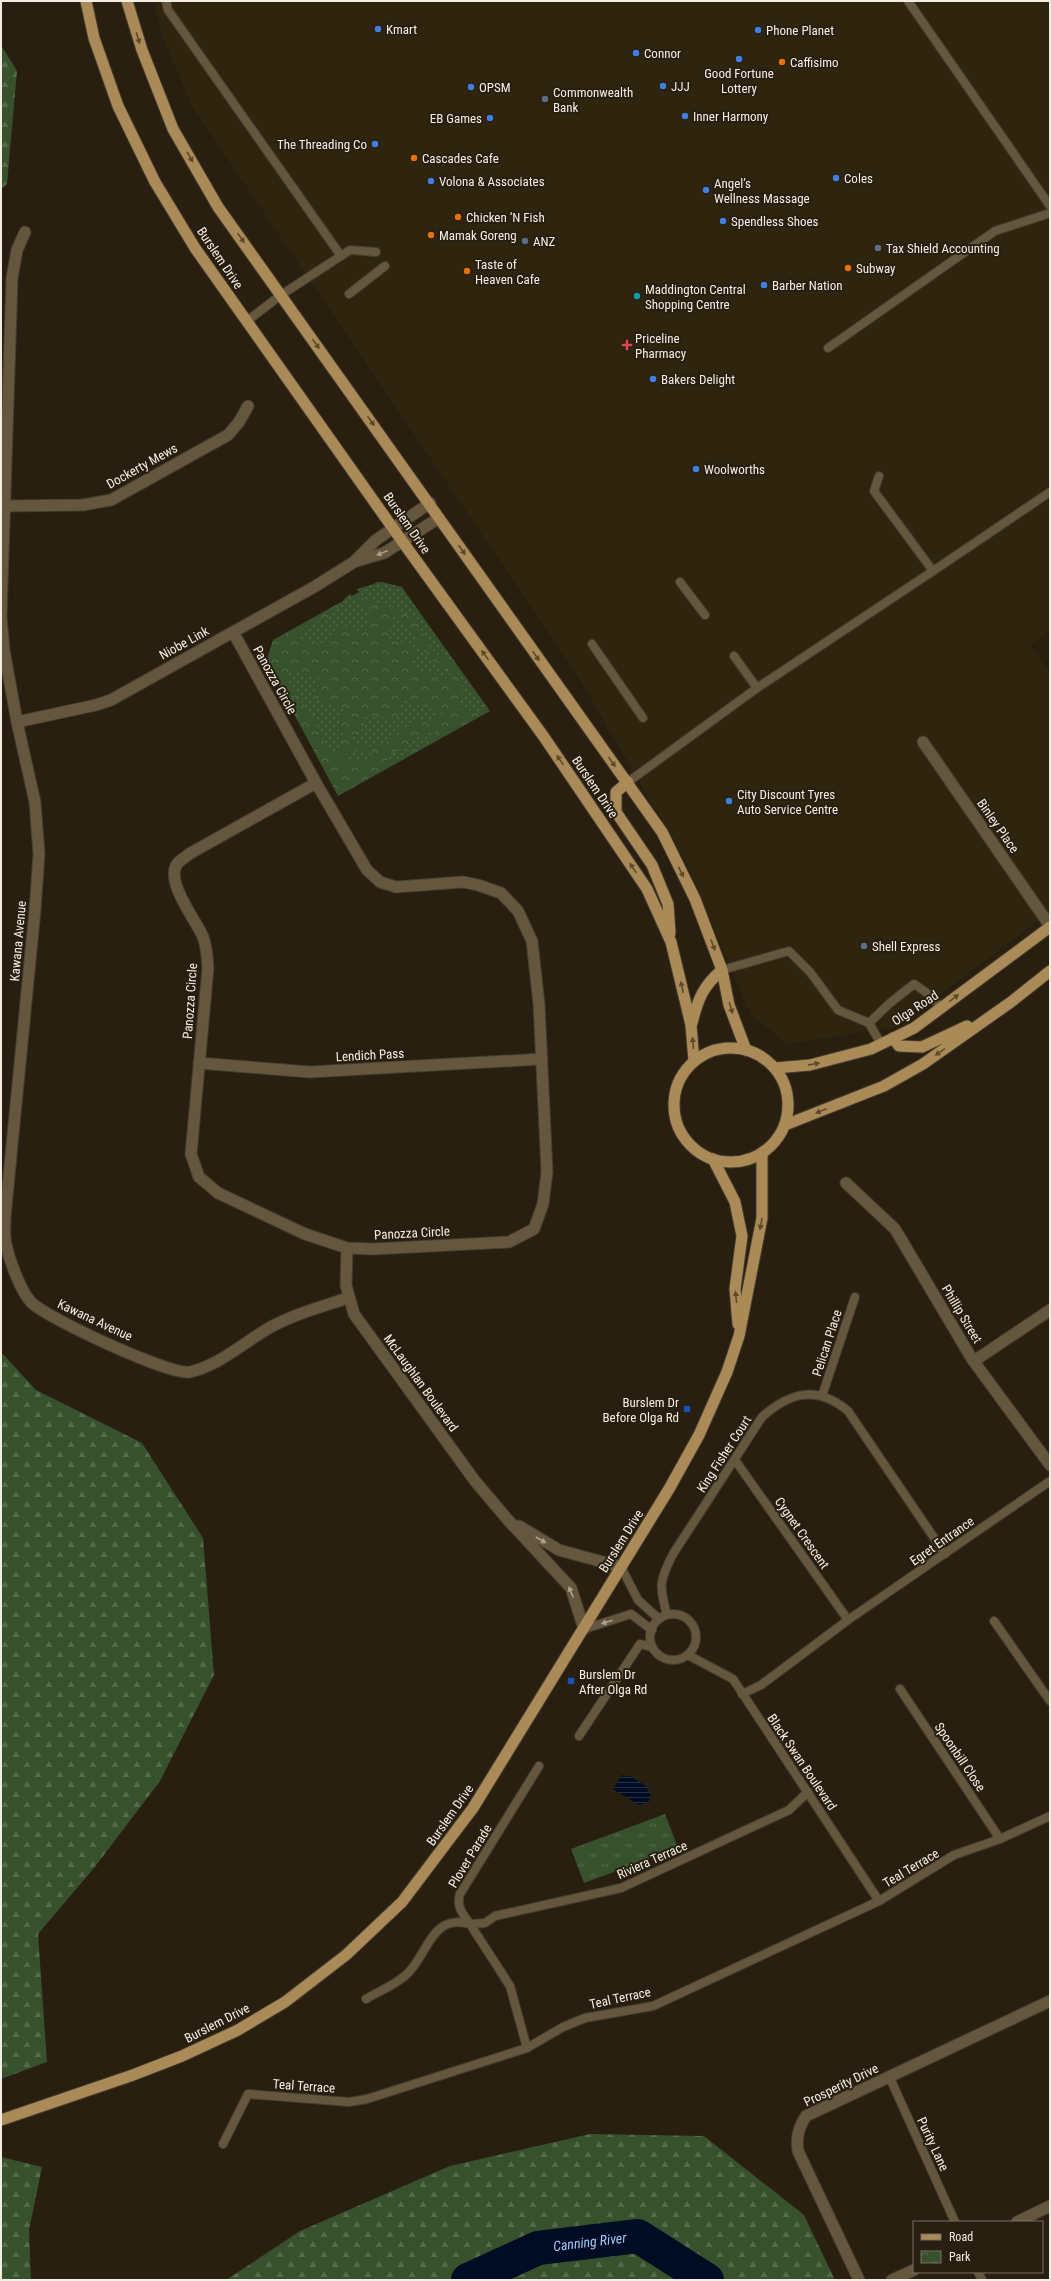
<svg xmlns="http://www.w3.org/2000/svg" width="1051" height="2281" viewBox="0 0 1051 2281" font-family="'Roboto Condensed',sans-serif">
  <defs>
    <pattern id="grass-tufts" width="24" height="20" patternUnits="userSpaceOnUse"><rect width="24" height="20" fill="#37512d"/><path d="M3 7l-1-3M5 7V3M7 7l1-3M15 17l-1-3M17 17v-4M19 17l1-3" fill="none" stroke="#546a4b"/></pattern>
    <pattern id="forest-firs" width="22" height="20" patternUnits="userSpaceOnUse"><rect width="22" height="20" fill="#37512d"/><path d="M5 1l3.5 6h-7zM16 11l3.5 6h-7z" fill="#546a4b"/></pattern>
    <pattern id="park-crowns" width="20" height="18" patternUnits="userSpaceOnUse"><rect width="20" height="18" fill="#37512d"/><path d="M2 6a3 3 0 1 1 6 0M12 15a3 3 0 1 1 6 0" fill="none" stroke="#546a4b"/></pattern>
    <pattern id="garden-dots" width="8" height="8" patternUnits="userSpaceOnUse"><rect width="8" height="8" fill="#37512d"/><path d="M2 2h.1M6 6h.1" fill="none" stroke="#546a4b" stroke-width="1.8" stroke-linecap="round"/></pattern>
    <pattern id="water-rules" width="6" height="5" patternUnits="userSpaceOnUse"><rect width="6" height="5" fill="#000c24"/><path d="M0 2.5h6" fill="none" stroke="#263044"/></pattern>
  </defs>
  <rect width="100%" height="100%" fill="#281f10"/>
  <!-- built -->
  <path fill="#2f240e" d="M154,1H1050V630L1030,645L1050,673V912L896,1027L788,1044L751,1015L687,864L577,675L192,106L162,36Z"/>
  <!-- grass -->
  <path fill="url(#grass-tufts)" d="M665,1814L678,1848L584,1883L571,1849Z"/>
  <!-- forest -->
  <g fill="url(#forest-firs)">
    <path d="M1,45L17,71L7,184L1,189Z"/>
    <path d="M1,1352L36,1390L142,1443L203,1538L214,1675L160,1781L94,1868L38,1934L47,2062L1,2079Z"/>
    <path d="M590,2134L704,2136L804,2215L835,2280H226L300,2231L450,2166Z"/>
    <path d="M1,2157L42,2167L29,2230L31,2280H1Z"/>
  </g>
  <!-- park -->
  <path fill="url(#park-crowns)" d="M377,582L403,589L490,711L338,796L266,662L273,640Z"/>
  <!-- garden -->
  <g fill="url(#garden-dots)">
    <path d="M381,582L402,587L485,708L476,713L471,710H459L463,691L458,673L447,660L431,649L417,622L396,608L363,598L357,589Z"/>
    <path d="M350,594L363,607L371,610L365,632L336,624L329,646L297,638C311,615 319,627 332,615C339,608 342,600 350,594Z"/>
    <path d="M394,617C414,622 413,639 425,653C434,664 447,666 454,680L411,667L416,647L387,638Z"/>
    <path d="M288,670L320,678L314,699L343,709L337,730L342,732L344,737L336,755C318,740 322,730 311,713C300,698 288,690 288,670Z"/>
    <path d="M402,700L445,712C435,722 421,718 408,725C397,732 391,743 378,746C370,748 361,745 354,743L351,739L353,733L361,734L366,714L396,722Z"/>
    <path d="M432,731L439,734L387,765V760L394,751L406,746L425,733Z"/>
    <path d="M351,749L363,753H378L368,762L341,761Z"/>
  </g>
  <!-- water -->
  <path fill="url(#water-rules)" d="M622,1775L627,1777L628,1775L646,1786L651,1797L648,1802L639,1805L613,1789Z"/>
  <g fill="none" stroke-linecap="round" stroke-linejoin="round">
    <!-- river -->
    <path stroke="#000c24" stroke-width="34" id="s1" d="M468,2280L538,2248L638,2236L707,2280"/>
    <!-- service casing -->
    <g stroke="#443c2e" stroke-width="10">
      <g id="service">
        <path d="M166,1L168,10L341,256"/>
        <path d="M908,1L1050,206"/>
        <path d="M349,294L385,266"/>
        <path d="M247,321L281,295L350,250L376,252"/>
        <path d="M828,348L995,231L1050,213"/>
        <path d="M879,476L874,491L933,571L1050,492"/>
        <path d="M680,582L705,615"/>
        <path d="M592,644L643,718"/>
        <path d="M734,656L757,688L933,571"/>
        <path d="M628,782L757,688"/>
        <path d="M722,970L789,951L810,972L838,1010L869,1023L881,1044"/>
        <path d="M869,1023L890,1003L914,984L930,995L941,1008"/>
        <path d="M822,1396L855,1297"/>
        <path d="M735,1460L848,1620"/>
        <path d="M621,1567L638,1600L659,1619"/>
        <circle cx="673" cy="1637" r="23"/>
        <path d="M667,1615C659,1586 659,1581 673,1554L762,1417C790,1392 817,1385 848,1411L945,1554"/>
        <path d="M994,1621L1050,1701"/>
        <path d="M584,1629L631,1614L652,1630"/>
        <path d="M688,1655L733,1679L879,1901"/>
        <path d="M900,1689L1000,1839"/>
        <path d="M742,1694L761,1685L848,1620L1050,1481"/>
        <path d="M579,1736L640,1644L652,1647"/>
        <path d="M366,1999C379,1991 395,1985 406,1975C428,1956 430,1913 470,1924C463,1914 456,1907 460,1894L539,1766"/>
        <path d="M527,2048L510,1986L470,1924L485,1923L495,1916L621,1888L789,1810L808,1792"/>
        <path d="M889,2076L955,2222"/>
        <path d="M223,2144L248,2094L349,2102L367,2099L527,2048L563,2027L585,2018L653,2006L879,1901L954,1855L1000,1839L1050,1816"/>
        <path d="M978,2272L982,2280"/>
      </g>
    </g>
    <!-- minor casing -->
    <g stroke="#443c2e" stroke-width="13">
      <g id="minor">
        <path d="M25,232L17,250L12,278L1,616L4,650L17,722L35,802L39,854L35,910L5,1217C5,1226 4,1236 6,1244C9,1259 21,1292 31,1302C46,1318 171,1376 190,1372C220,1365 243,1343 269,1328C294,1314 321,1307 348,1298"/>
        <path d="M5,506L83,505L111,500L228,435L239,422L248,406"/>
        <path d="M357,561L384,553L439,518"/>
        <path d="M233,632L316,783L367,870L380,882L396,887L463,882L478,885L501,893L518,911L532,941L539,1004L547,1172L543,1204L534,1229L509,1242L373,1249L347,1248L305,1234L218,1193L199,1177L191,1154L208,968C207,957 207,947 203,937C196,920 165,882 177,864C180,860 186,857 189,854L316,783"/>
        <path d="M17,722L96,705L111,700L314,587L354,562L376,540L430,503"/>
        <path d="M923,742L1050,926"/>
        <path d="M199,1063L310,1072L542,1059"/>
        <path d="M846,1183L895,1229L972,1359L1050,1465"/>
        <path d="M347,1248L346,1285L354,1314L475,1481L508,1520L571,1588L584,1629"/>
        <path d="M974,1361L1050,1310"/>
        <path d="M519,1526L559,1550L621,1567"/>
        <path d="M1017,2222L1050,2206"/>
        <path d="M859,2280L798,2151C796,2136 799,2127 806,2116L1050,2001"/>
        <path d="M892,2280L914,2270"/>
      </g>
    </g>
    <!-- primary casing -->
    <g stroke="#443c2e" stroke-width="13">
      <g id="primary">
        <path d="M86,1L94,38L118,106L155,182L195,248L402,541L544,737L647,889L671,942L691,1025L694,1061"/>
        <path d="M127,1L142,50L173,129L218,207L662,832L695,899L722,970L729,1005L746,1050"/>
        <path d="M628,782L616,792V812L652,865L668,904L670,933"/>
        <path d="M692,1023C698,999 703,986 722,970"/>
        <path d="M893,1038L899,1046L922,1047L967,1026"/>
        <circle cx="731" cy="1105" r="57"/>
        <path d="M775,1068L810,1065L871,1049L914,1028L1050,927"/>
        <path d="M785,1125L884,1086L923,1064L1011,1002L1050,971"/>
        <path d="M713,1159L735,1202L742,1236L735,1289L738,1324"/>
        <path d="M1,2120L133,2075L182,2056L238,2030L285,2002L346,1955L402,1902L473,1808L669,1489L699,1435L727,1372L739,1336L762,1218V1153"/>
      </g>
    </g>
    <!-- service -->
    <use href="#service" stroke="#65563e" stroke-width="8"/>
    <!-- minor -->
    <use href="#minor" stroke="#65563e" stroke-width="11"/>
    <!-- primary -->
    <use href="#primary" stroke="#aa8b57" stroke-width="11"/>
  </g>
  <!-- one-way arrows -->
  <defs><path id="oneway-solid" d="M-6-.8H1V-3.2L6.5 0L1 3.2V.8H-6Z"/></defs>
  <g fill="#5c4a2c">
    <use href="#oneway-solid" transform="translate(138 38) rotate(73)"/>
    <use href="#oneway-solid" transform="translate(190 157) rotate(60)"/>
    <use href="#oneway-solid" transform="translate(241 238) rotate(55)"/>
    <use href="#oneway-solid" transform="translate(316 344) rotate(55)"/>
    <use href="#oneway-solid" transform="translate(371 421) rotate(54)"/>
    <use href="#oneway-solid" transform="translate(462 550) rotate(55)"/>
    <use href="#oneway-solid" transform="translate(485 655) rotate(-126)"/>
    <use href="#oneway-solid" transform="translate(536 656) rotate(55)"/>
    <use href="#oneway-solid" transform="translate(560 760) rotate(-124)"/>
    <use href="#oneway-solid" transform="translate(612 762) rotate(54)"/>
    <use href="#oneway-solid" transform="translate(633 868) rotate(-124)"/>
    <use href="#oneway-solid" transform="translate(681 872) rotate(64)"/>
    <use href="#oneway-solid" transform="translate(713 945) rotate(69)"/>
    <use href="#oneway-solid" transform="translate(682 987) rotate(-103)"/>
    <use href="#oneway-solid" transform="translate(954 998) rotate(-37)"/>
    <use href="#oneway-solid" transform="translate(731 1008) rotate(73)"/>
    <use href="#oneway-solid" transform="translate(693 1043) rotate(-95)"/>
    <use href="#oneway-solid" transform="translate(940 1052) rotate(145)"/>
    <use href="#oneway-solid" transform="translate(814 1064) rotate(-11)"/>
    <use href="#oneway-solid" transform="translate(821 1111) rotate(158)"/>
    <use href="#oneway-solid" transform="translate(761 1224) rotate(100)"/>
    <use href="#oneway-solid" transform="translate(736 1297) rotate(-96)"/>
  </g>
  <g fill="#aca290">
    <use href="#oneway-solid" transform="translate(382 553) rotate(158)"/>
    <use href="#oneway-solid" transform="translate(541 1540) rotate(30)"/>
    <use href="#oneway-solid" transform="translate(571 1592) rotate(-113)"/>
    <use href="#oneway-solid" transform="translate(607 1622) rotate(163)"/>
  </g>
  <!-- markers -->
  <g fill="#3f7fe0" stroke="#281f10" stroke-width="1.5">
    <circle cx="378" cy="29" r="4"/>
    <circle cx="758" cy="30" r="4"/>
    <circle cx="636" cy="53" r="4"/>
    <circle cx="739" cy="59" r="4"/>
    <circle cx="663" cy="86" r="4"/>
    <circle cx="471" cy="87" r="4"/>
    <circle cx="685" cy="116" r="4"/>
    <circle cx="490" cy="118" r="4"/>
    <circle cx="375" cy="144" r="4"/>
    <circle cx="836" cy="178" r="4"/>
    <circle cx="431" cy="181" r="4"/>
    <circle cx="706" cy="190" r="4"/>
    <circle cx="723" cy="221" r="4"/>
    <circle cx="764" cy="285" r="4"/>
    <circle cx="653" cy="379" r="4"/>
    <circle cx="696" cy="469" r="4"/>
    <circle cx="729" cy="801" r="4"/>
  </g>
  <g fill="#e8710a" stroke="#281f10" stroke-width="1.5">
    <circle cx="782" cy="62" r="4"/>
    <circle cx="414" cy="158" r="4"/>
    <circle cx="458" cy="217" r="4"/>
    <circle cx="431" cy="235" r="4"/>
    <circle cx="848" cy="268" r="4"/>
    <circle cx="467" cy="271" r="4"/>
  </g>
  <g fill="#5c6f8a" stroke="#281f10" stroke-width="1.5">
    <circle cx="545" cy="99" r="4"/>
    <circle cx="525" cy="241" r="4"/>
    <circle cx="878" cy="248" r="4"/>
    <circle cx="864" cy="946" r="4"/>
  </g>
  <circle fill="#0f9aa8" stroke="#281f10" stroke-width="1.5" cx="637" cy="296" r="4"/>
  <path fill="#e0444e" stroke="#281f10" stroke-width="1.5" d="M625 339h4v4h4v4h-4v4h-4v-4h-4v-4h4z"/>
  <g fill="#1a4fb4" stroke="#281f10" stroke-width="1.5">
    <rect x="683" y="1405" width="8" height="8" rx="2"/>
    <rect x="567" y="1677" width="8" height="8" rx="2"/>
  </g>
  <g text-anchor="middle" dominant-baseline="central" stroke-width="4" stroke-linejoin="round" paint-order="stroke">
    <!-- poi labels -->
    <g font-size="13" fill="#f3ede3" stroke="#281f10" text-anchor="start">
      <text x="386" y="29">Kmart</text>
      <text x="766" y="30">Phone Planet</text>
      <text x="644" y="53">Connor</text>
      <text x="790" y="62">Caffisimo</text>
      <text x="739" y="73" text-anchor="middle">Good Fortune<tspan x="739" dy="15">Lottery</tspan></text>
      <text x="671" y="86">JJJ</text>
      <text x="479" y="87">OPSM</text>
      <text x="553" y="92">Commonwealth<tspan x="553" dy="15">Bank</tspan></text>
      <text x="693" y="116">Inner Harmony</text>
      <text x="482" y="118" text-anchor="end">EB Games</text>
      <text x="367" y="144" text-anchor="end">The Threading Co</text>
      <text x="422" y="158">Cascades Cafe</text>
      <text x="844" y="178">Coles</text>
      <text x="439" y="181">Volona &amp; Associates</text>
      <text x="714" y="183">Angel’s<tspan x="714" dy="15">Wellness Massage</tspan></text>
      <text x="466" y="217">Chicken ‘N Fish</text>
      <text x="731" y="221">Spendless Shoes</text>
      <text x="439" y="235">Mamak Goreng</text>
      <text x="533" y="241">ANZ</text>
      <text x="886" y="248">Tax Shield Accounting</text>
      <text x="475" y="264">Taste of<tspan x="475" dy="15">Heaven Cafe</tspan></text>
      <text x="856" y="268">Subway</text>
      <text x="772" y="285">Barber Nation</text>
      <text x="645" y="289">Maddington Central<tspan x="645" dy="15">Shopping Centre</tspan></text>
      <text x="635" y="338">Priceline<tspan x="635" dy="15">Pharmacy</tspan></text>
      <text x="661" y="379">Bakers Delight</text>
      <text x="704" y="469">Woolworths</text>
      <text x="737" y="794">City Discount Tyres<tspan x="737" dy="15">Auto Service Centre</tspan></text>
      <text x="872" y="946">Shell Express</text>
      <text x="679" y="1402" text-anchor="end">Burslem Dr<tspan x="679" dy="15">Before Olga Rd</tspan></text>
      <text x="579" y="1674">Burslem Dr<tspan x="579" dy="15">After Olga Rd</tspan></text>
    </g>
    <!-- street labels -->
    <g font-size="13" fill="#f3ede3" stroke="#281f10">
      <text transform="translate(220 258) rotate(56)">Burslem Drive</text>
      <text transform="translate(142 466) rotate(-29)">Dockerty Mews</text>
      <text transform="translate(407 523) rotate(55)">Burslem Drive</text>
      <text transform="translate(184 643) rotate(-29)">Niobe Link</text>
      <text transform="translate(275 680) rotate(61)">Panozza Circle</text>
      <text transform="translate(595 787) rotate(56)">Burslem Drive</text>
      <text transform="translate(998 826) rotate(55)">Binley Place</text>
      <text transform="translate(18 941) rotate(-85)">Kawana Avenue</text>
      <text transform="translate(190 1001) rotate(-86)">Panozza Circle</text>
      <text transform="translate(915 1008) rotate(-33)">Olga Road</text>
      <text transform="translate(370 1055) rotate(-3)">Lendich Pass</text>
      <text transform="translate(412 1233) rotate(-3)">Panozza Circle</text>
      <text transform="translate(962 1314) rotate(59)">Phillip Street</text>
      <text transform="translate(95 1320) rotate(25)">Kawana Avenue</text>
      <text transform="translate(827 1343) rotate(-72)">Pelican Place</text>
      <text transform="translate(421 1383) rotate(54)">McLaughlan Boulevard</text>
      <text transform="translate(724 1454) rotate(-57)">King Fisher Court</text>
      <text transform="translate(802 1533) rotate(55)">Cygnet Crescent</text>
      <text transform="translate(621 1541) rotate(-58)">Burslem Drive</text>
      <text transform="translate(942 1541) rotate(-35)">Egret Entrance</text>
      <text transform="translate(960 1757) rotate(56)">Spoonbill Close</text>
      <text transform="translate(802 1762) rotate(56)">Black Swan Boulevard</text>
      <text transform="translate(450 1815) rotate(-55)">Burslem Drive</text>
      <text transform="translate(470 1856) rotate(-59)">Plover Parade</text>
      <text transform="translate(652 1860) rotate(-24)">Riviera Terrace</text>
      <text transform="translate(911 1868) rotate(-31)">Teal Terrace</text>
      <text transform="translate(620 1998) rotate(-12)">Teal Terrace</text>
      <text transform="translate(217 2023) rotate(-27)">Burslem Drive</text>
      <text transform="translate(841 2085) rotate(-26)">Prosperity Drive</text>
      <text transform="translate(304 2086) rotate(4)">Teal Terrace</text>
      <text transform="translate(933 2144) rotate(65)">Purity Lane</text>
    </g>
    <!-- water labels -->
    <g font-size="14" font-style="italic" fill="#a5c9f5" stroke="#281f10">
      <text stroke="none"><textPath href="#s1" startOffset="129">Canning River</textPath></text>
    </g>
  </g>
  <!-- border -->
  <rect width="1051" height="2281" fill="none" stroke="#f3ede3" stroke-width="4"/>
  <!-- legend -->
  <rect x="913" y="2221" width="130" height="52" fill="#281f10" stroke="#797164"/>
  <rect x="921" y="2234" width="20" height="6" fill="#aa8b57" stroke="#797164"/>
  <text x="949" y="2241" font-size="12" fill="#f3ede3">Road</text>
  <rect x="921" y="2251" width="20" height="12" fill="url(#park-crowns)" stroke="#797164"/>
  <text x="949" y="2261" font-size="12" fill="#f3ede3">Park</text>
</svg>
